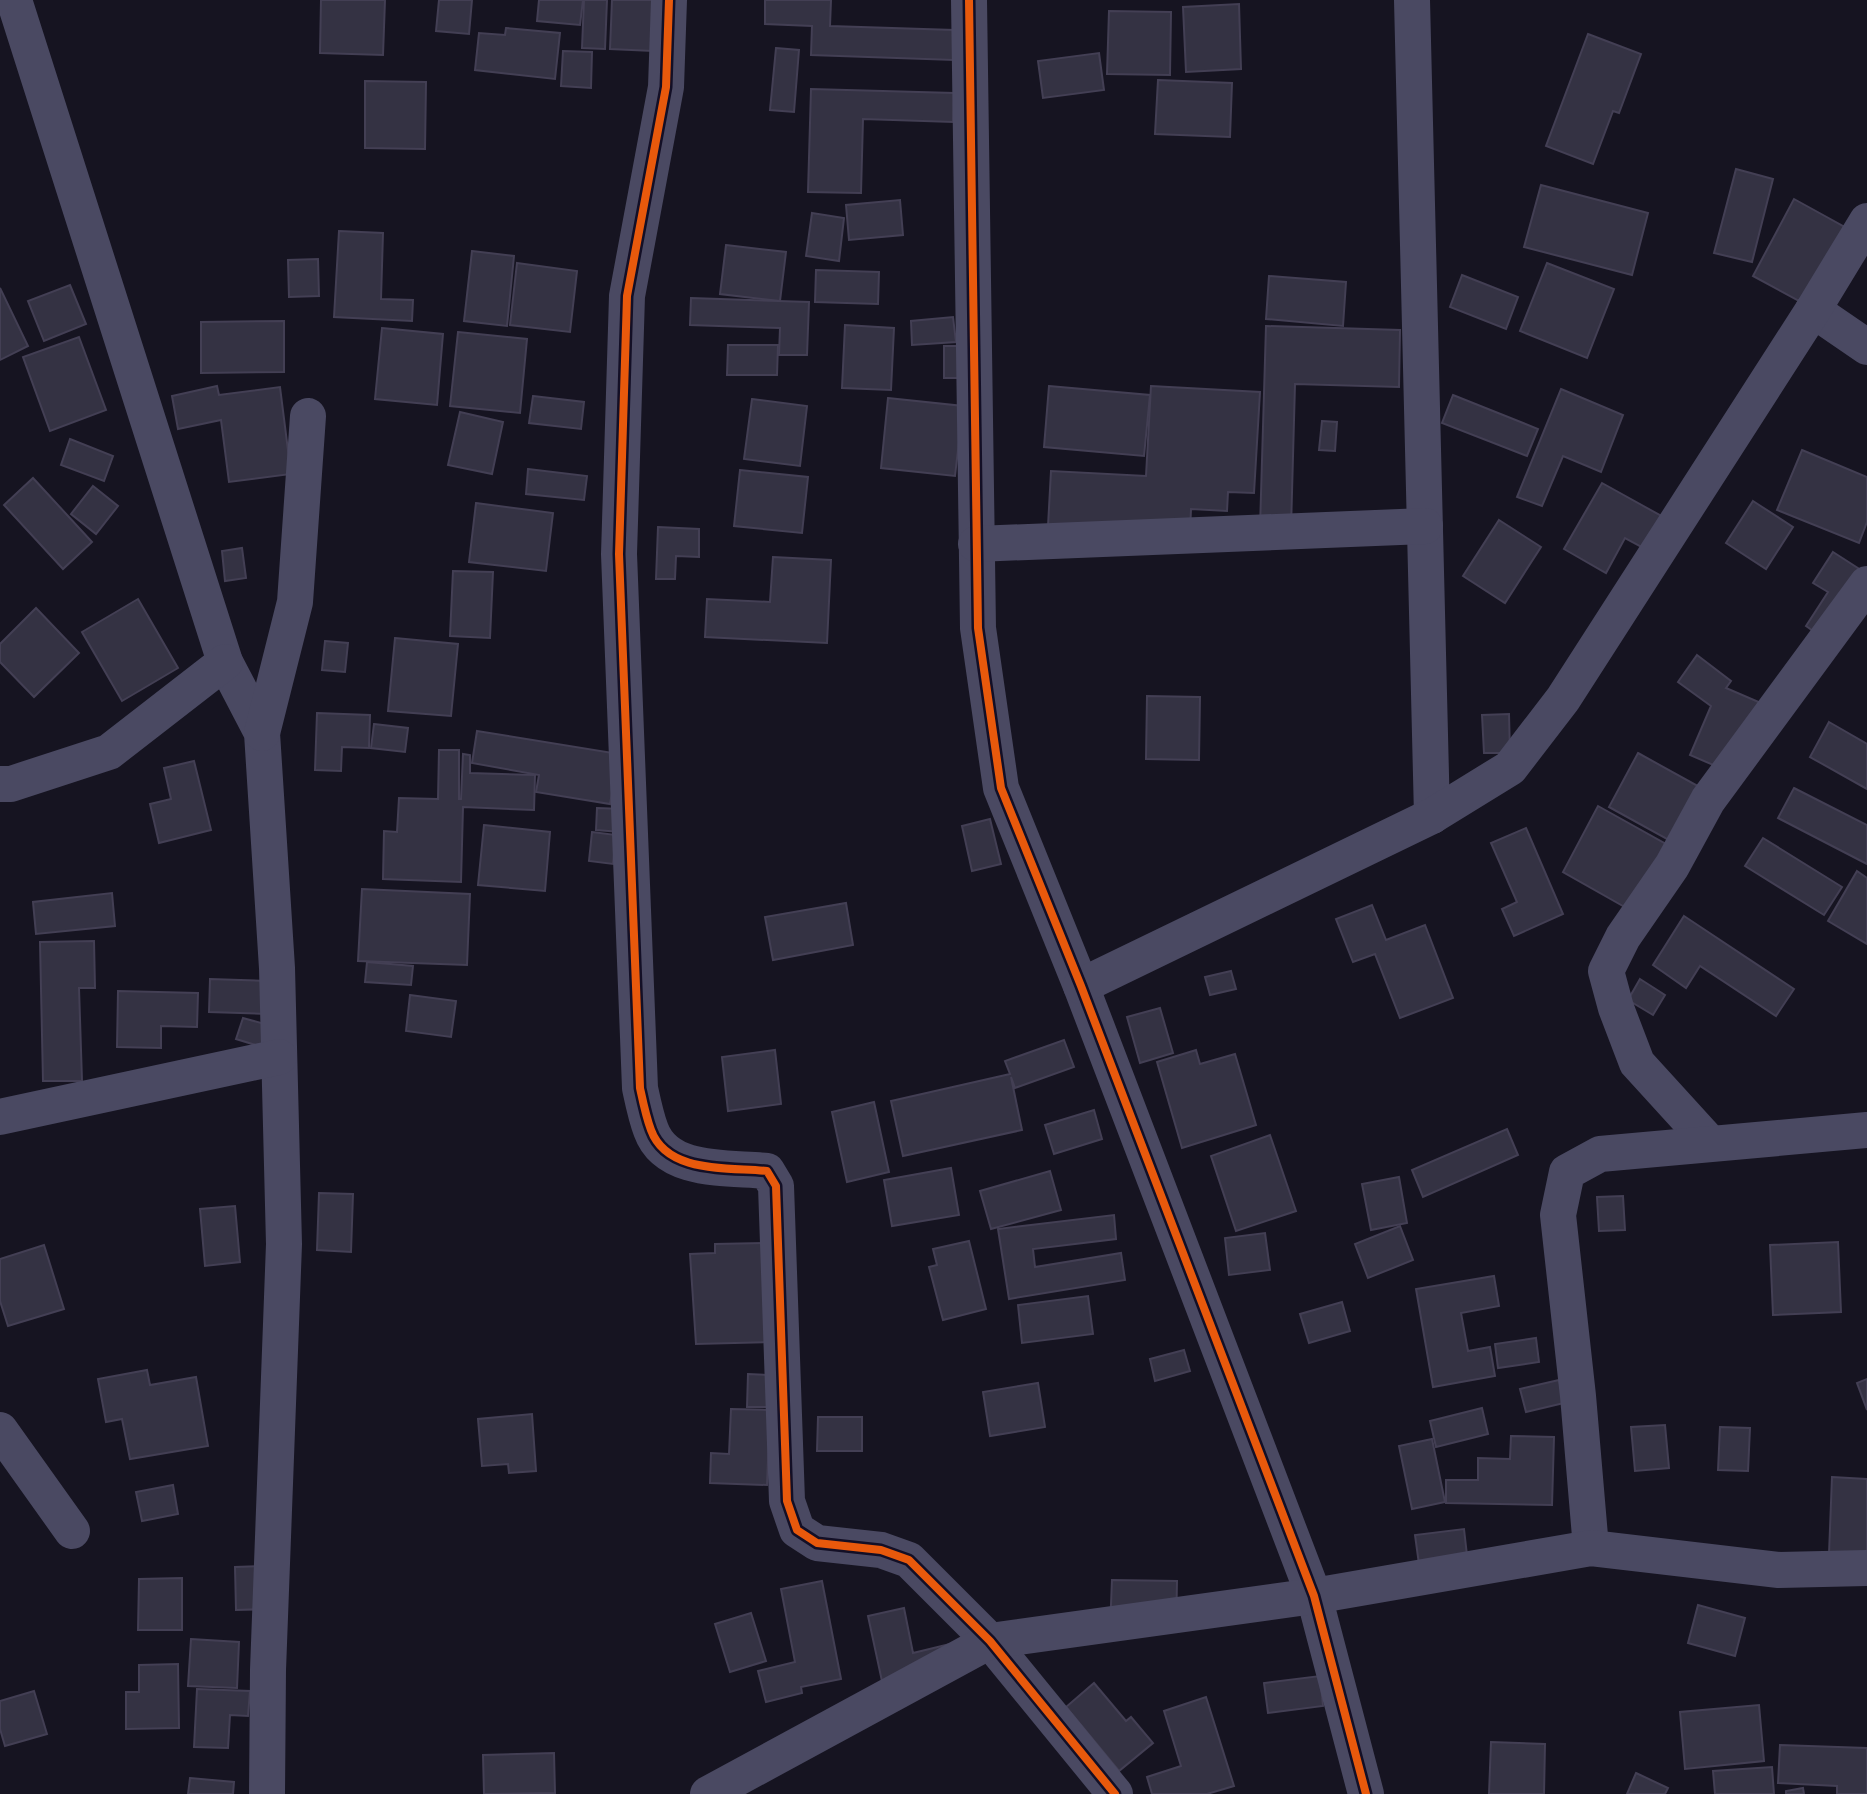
<svg xmlns="http://www.w3.org/2000/svg" width="1867" height="1794" viewBox="0 0 1867 1794" font-family="Karla,sans-serif">
  <rect width="100%" height="100%" fill="#161421"/>
  <!-- building -->
  <g fill="#343243" stroke="#433f54" stroke-width="2">
    <path d="M321,0H385L383,55L320,53Z"/>
    <path d="M439,0H472L469,34L436,31Z"/>
    <path d="M539,0H583L580,25L537,21Z"/>
    <path d="M584,0H607L605,49L582,48Z"/>
    <path d="M612,0H655L653,51L610,49Z"/>
    <path d="M765,0H831L830,26L954,30V60L811,55L812,26L765,24Z"/>
    <path d="M1239,4L1241,69L1186,72L1183,7Z"/>
    <path d="M1109,11L1171,12L1170,75L1107,74Z"/>
    <path d="M506,28L560,33L555,79L475,70L479,33L505,35Z"/>
    <path d="M1588,34L1641,54L1619,113L1613,111L1593,164L1546,146Z"/>
    <path d="M776,48L799,50L794,112L770,110Z"/>
    <path d="M563,51L592,52L591,88L561,86Z"/>
    <path d="M1099,53L1104,90L1043,98L1038,61Z"/>
    <path d="M1158,80L1232,83L1230,137L1155,134Z"/>
    <path d="M365,81L426,82L425,149L365,148Z"/>
    <path d="M811,89L954,93L953,122L863,119L861,193L808,192Z"/>
    <path d="M1736,169L1773,179L1752,262L1714,253Z"/>
    <path d="M1541,185L1648,213L1632,275L1524,247Z"/>
    <path d="M1794,199L1850,230L1810,307L1753,276Z"/>
    <path d="M900,200L903,235L849,240L846,205Z"/>
    <path d="M812,213L844,218L839,261L806,256Z"/>
    <path d="M339,231L383,233L381,299L413,300L412,321L334,317Z"/>
    <path d="M726,245L786,252L780,301L720,294Z"/>
    <path d="M472,251L514,256L507,326L464,321Z"/>
    <path d="M318,259L319,296L289,297L288,260Z"/>
    <path d="M517,263L577,271L570,332L510,325Z"/>
    <path d="M1547,263L1614,289L1587,358L1520,331Z"/>
    <path d="M816,270L879,272L878,304L815,302Z"/>
    <path d="M1462,275L1518,297L1506,329L1450,307Z"/>
    <path d="M1269,276L1346,282L1343,326L1266,319Z"/>
    <path d="M70,285L86,324L44,341L28,301Z"/>
    <path d="M0,288L28,346L0,360Z"/>
    <path d="M691,298L809,302L807,355H779L780,328L690,325Z"/>
    <path d="M953,317L956,342L912,345L911,321Z"/>
    <path d="M284,321V372L201,373V322Z"/>
    <path d="M845,325L894,328L891,390L842,388Z"/>
    <path d="M1266,326L1400,330L1399,387L1295,384L1291,529L1260,528Z"/>
    <path d="M382,328L443,334L437,405L375,399Z"/>
    <path d="M458,332L527,339L520,413L450,406Z"/>
    <path d="M79,337L106,410L50,431L23,357Z"/>
    <path d="M728,345H778L777,375H727Z"/>
    <path d="M944,346H963L962,378H944Z"/>
    <path d="M217,386L219,395L280,387L291,474L229,482L221,420L178,429L172,396Z"/>
    <path d="M1049,386L1150,395L1144,456L1044,447Z"/>
    <path d="M1151,386L1260,392L1254,493L1228,492L1227,511L1191,509L1190,533L1048,526L1051,471L1146,476Z"/>
    <path d="M1561,389L1623,415L1601,472L1563,456L1542,506L1517,497Z"/>
    <path d="M1453,395L1538,429L1527,456L1442,423Z"/>
    <path d="M533,396L584,402L581,429L529,423Z"/>
    <path d="M888,398L963,406L955,476L881,468Z"/>
    <path d="M752,399L807,406L800,466L744,459Z"/>
    <path d="M460,412L503,422L492,474L448,465Z"/>
    <path d="M1322,421L1337,422L1335,451L1319,450Z"/>
    <path d="M70,439L113,456L104,481L61,465Z"/>
    <path d="M1802,450L1867,477V522L1859,543L1777,510Z"/>
    <path d="M528,469L587,476L584,500L526,494Z"/>
    <path d="M740,470L808,477L802,533L734,526Z"/>
    <path d="M33,478L92,542L63,569L4,505Z"/>
    <path d="M1602,483L1665,518L1647,550L1625,538L1606,573L1564,549Z"/>
    <path d="M93,486L118,506L96,534L71,514Z"/>
    <path d="M1753,501L1793,527L1766,569L1726,543Z"/>
    <path d="M476,503L553,513L546,571L469,562Z"/>
    <path d="M1499,520L1541,547L1505,603L1463,576Z"/>
    <path d="M658,527L699,529V557L676,556L675,579H656Z"/>
    <path d="M242,548L246,578L225,581L222,551Z"/>
    <path d="M1833,552L1867,574L1836,647L1806,626L1828,592L1813,583Z"/>
    <path d="M773,557L831,560L827,643L705,637L707,599L770,602Z"/>
    <path d="M453,571L493,572L490,638L450,636Z"/>
    <path d="M138,599L178,668L122,701L82,632Z"/>
    <path d="M36,608L79,653L34,697L0,662V644Z"/>
    <path d="M395,638L458,644L451,716L388,711Z"/>
    <path d="M325,641L348,643L345,672L322,670Z"/>
    <path d="M1697,655L1731,681L1726,688L1768,706L1739,776L1690,755L1711,706L1678,682Z"/>
    <path d="M1147,696L1200,697L1199,760L1146,759Z"/>
    <path d="M317,713L370,715L369,748L342,747L341,771L315,770Z"/>
    <path d="M1509,714L1510,753H1484L1482,715Z"/>
    <path d="M1829,722L1867,744V789L1810,757Z"/>
    <path d="M374,724L408,728L405,752L371,748Z"/>
    <path d="M477,731L619,754L610,804L536,792L539,775L472,763Z"/>
    <path d="M439,750H459V799H461L463,754L470,755V773L535,775L534,810L463,807L461,882L383,879L384,831L397,832L399,798L438,799Z"/>
    <path d="M1638,753L1714,795L1685,849L1609,807Z"/>
    <path d="M194,761L211,830L159,843L150,804L171,799L164,768Z"/>
    <path d="M1794,788L1867,825V864L1778,818Z"/>
    <path d="M1598,806L1673,848L1637,914L1563,872Z"/>
    <path d="M597,808L622,809L621,832L596,830Z"/>
    <path d="M990,819L1001,864L972,871L962,826Z"/>
    <path d="M484,825L550,832L545,891L478,885Z"/>
    <path d="M1526,828L1563,914L1514,936L1502,909L1517,902L1491,843Z"/>
    <path d="M592,832L616,835L613,864L589,861Z"/>
    <path d="M1763,838L1842,887L1824,915L1745,866Z"/>
    <path d="M1857,871L1867,878V944L1828,921Z"/>
    <path d="M362,889L470,894L467,965L358,961Z"/>
    <path d="M112,893L115,926L36,934L33,902Z"/>
    <path d="M846,903L853,945L773,960L765,917Z"/>
    <path d="M1372,905L1386,940L1425,925L1453,998L1400,1018L1375,954L1353,962L1336,919Z"/>
    <path d="M1684,916L1794,989L1776,1016L1700,966L1686,988L1653,965Z"/>
    <path d="M94,941L95,988H79L82,1081H43L40,942Z"/>
    <path d="M367,962L413,966L411,985L365,982Z"/>
    <path d="M1231,971L1236,989L1210,995L1205,977Z"/>
    <path d="M210,979L267,981V1014L209,1012Z"/>
    <path d="M1640,979L1665,995L1653,1015L1628,1000Z"/>
    <path d="M118,991L198,993L197,1027L161,1026V1048L117,1047Z"/>
    <path d="M410,995L456,1001L451,1037L406,1031Z"/>
    <path d="M1160,1008L1173,1053L1140,1063L1127,1017Z"/>
    <path d="M243,1018L268,1025L262,1047L236,1039Z"/>
    <path d="M1064,1040L1074,1067L1015,1088L1011,1077L1022,1130L903,1156L891,1101L1010,1074L1005,1061Z"/>
    <path d="M775,1050L781,1104L728,1111L722,1057Z"/>
    <path d="M1196,1050L1200,1064L1235,1054L1256,1125L1182,1148L1157,1062Z"/>
    <path d="M874,1102L889,1172L847,1182L832,1112Z"/>
    <path d="M1094,1110L1102,1139L1054,1154L1045,1125Z"/>
    <path d="M1507,1129L1518,1155L1423,1197L1412,1170Z"/>
    <path d="M1270,1135L1296,1211L1236,1231L1211,1156Z"/>
    <path d="M951,1168L959,1215L892,1226L884,1180Z"/>
    <path d="M1050,1171L1061,1210L991,1229L980,1191Z"/>
    <path d="M1399,1177L1407,1223L1371,1230L1362,1184Z"/>
    <path d="M319,1193L353,1194L351,1252L317,1250Z"/>
    <path d="M1623,1196L1625,1230L1599,1231L1597,1197Z"/>
    <path d="M235,1206L240,1262L205,1266L200,1209Z"/>
    <path d="M1114,1215L1116,1239L1033,1249L1035,1267L1121,1253L1125,1280L1009,1299L998,1229Z"/>
    <path d="M1400,1226L1413,1260L1368,1278L1355,1244Z"/>
    <path d="M1265,1233L1270,1270L1229,1275L1225,1238Z"/>
    <path d="M969,1241L986,1309L943,1320L929,1267L937,1265L933,1249Z"/>
    <path d="M1838,1242L1841,1312L1773,1315L1770,1245Z"/>
    <path d="M767,1243L770,1342L696,1344L690,1254L715,1253V1244Z"/>
    <path d="M44,1245L64,1309L8,1326L0,1301V1259Z"/>
    <path d="M1494,1276L1499,1306L1461,1313L1468,1351L1490,1347L1495,1376L1433,1387L1416,1289Z"/>
    <path d="M1088,1296L1093,1334L1022,1343L1018,1305Z"/>
    <path d="M1342,1302L1350,1331L1309,1343L1300,1314Z"/>
    <path d="M1536,1338L1539,1362L1498,1368L1495,1344Z"/>
    <path d="M1184,1350L1190,1371L1155,1381L1150,1359Z"/>
    <path d="M147,1370L150,1385L196,1377L208,1446L130,1459L122,1419L106,1422L98,1379Z"/>
    <path d="M748,1374L770,1375L769,1407H747Z"/>
    <path d="M1867,1379V1410L1857,1383Z"/>
    <path d="M1559,1380L1564,1403L1526,1412L1520,1389Z"/>
    <path d="M1038,1383L1045,1427L990,1436L983,1392Z"/>
    <path d="M1482,1408L1488,1434L1436,1447L1430,1421Z"/>
    <path d="M731,1409L770,1410L767,1485L710,1483L711,1453L729,1454Z"/>
    <path d="M532,1414L536,1471L509,1473L508,1464L482,1466L478,1419Z"/>
    <path d="M818,1417H862V1451H817Z"/>
    <path d="M1665,1425L1669,1468L1635,1471L1631,1427Z"/>
    <path d="M1720,1427L1750,1428L1748,1471L1718,1470Z"/>
    <path d="M1511,1436L1554,1437L1552,1505L1446,1503V1480H1478V1458L1510,1459Z"/>
    <path d="M1432,1439L1445,1502L1412,1509L1399,1446Z"/>
    <path d="M1832,1477L1867,1479V1555L1829,1554Z"/>
    <path d="M173,1485L178,1514L142,1521L136,1492Z"/>
    <path d="M1464,1529L1469,1573L1421,1579L1415,1535Z"/>
    <path d="M267,1566L268,1609L236,1610L235,1567Z"/>
    <path d="M182,1578V1630H138L139,1579Z"/>
    <path d="M1112,1580L1177,1581L1176,1630L1110,1629Z"/>
    <path d="M822,1581L841,1679L801,1687L802,1693L766,1702L758,1671L795,1662L781,1589Z"/>
    <path d="M1698,1605L1745,1618L1735,1656L1688,1643Z"/>
    <path d="M904,1608L913,1653L950,1644L883,1686L868,1616Z"/>
    <path d="M751,1613L766,1661L730,1672L715,1624Z"/>
    <path d="M191,1639L239,1642L237,1688L188,1686Z"/>
    <path d="M178,1664L179,1728L126,1729V1692H139V1665Z"/>
    <path d="M1320,1676L1323,1706L1268,1713L1264,1683Z"/>
    <path d="M1094,1683L1126,1721L1131,1717L1153,1743L1119,1771L1066,1707Z"/>
    <path d="M197,1689L250,1691L248,1716L230,1715L228,1748L194,1747Z"/>
    <path d="M34,1691L47,1734L5,1746L0,1729V1701Z"/>
    <path d="M1206,1697L1234,1786L1207,1794H1152L1147,1777L1181,1766L1164,1711Z"/>
    <path d="M1759,1705L1764,1761L1685,1769L1680,1712Z"/>
    <path d="M1491,1742L1545,1744L1544,1794H1489Z"/>
    <path d="M1780,1745L1867,1748V1794H1837V1786L1778,1783Z"/>
    <path d="M554,1753L555,1793L484,1794L483,1755Z"/>
    <path d="M1772,1767L1774,1794H1715L1713,1771Z"/>
    <path d="M1636,1773L1668,1788L1665,1794H1627Z"/>
    <path d="M190,1778L234,1782L233,1794H188Z"/>
    <path d="M1803,1788L1804,1794H1786V1791Z"/>
  </g>
  <g fill="none" stroke-linecap="round" stroke-linejoin="round">
    <!-- street -->
    <g stroke="#4a4962" stroke-width="36">
      <path d="M14,0L225,662L262,733L277,968L284,1244L268,1670L267,1794"/>
      <path d="M669,0L666,87L627,296L619,554L640,1088C643,1102 646,1117 651,1130C667,1174 729,1167 767,1171L776,1186L787,1501L797,1530L817,1543L881,1550L909,1560L990,1641L1115,1794"/>
      <path d="M969,0L978,628L1001,788L1081,986L1314,1596L1366,1794"/>
      <path d="M1412,0L1432,816"/>
      <path d="M1813,310L1867,347"/>
      <path d="M976,544L1425,526"/>
      <path d="M262,733L295,602L308,416"/>
      <path d="M0,784H11L109,752L225,662"/>
      <path d="M1081,986L1432,816L1510,768L1563,699L1813,310L1867,221"/>
      <path d="M0,1117L279,1057"/>
      <path d="M1709,1142L1637,1063L1616,1008L1606,971L1623,937L1672,866L1708,800L1867,584"/>
      <path d="M0,1430L72,1531"/>
      <path d="M1591,1548L1578,1396L1558,1215L1567,1172L1600,1154L1867,1130"/>
      <path d="M708,1794L990,1641L1314,1596L1591,1548L1779,1570L1867,1568"/>
    </g>
    <!-- cycleway casing -->
    <g stroke="#130f26" stroke-width="13">
      <g id="cycleway">
        <path d="M669,0L666,87L627,296L619,554L640,1088C643,1102 646,1117 651,1130C667,1174 729,1167 767,1171L776,1186L787,1501L797,1530L817,1543L881,1550L909,1560L990,1641L1115,1794"/>
        <path d="M969,0L978,628L1001,788L1081,986L1314,1596L1366,1794"/>
      </g>
    </g>
    <!-- cycleway -->
    <use href="#cycleway" stroke="#e8590c" stroke-width="8"/>
  </g>
</svg>
